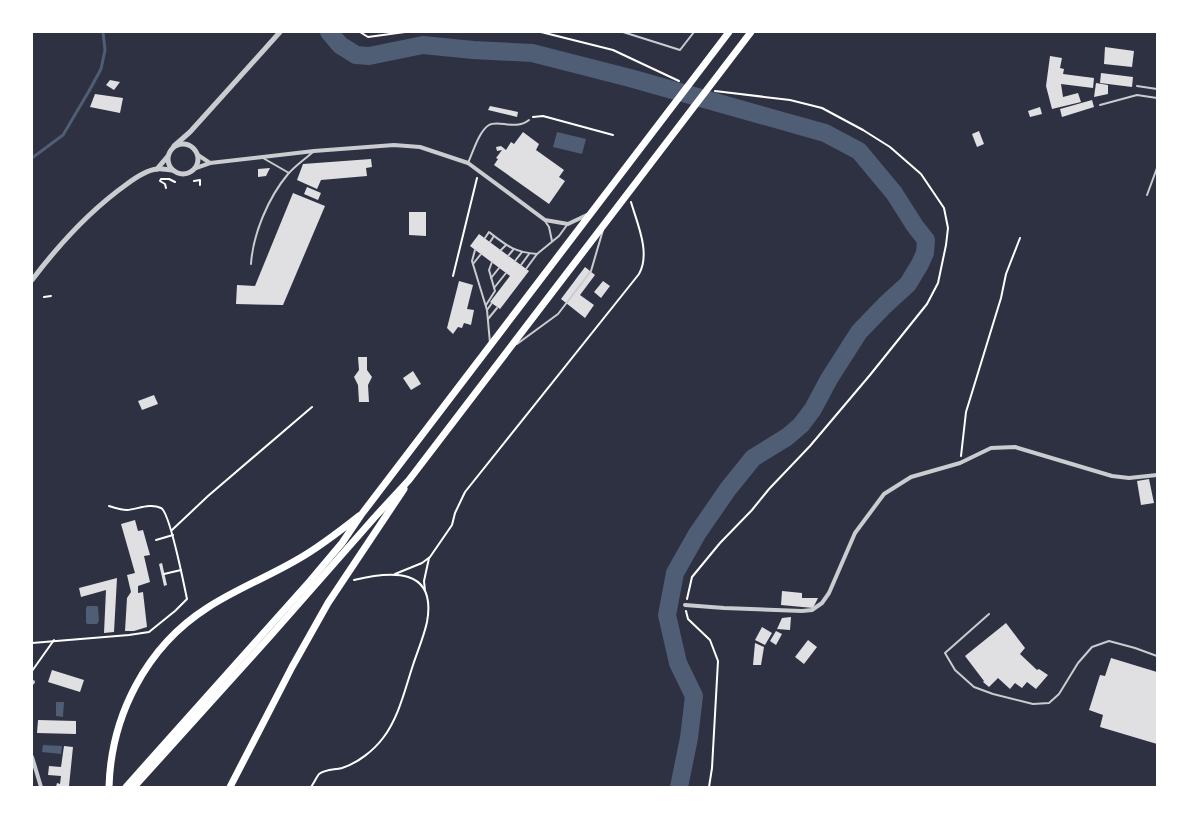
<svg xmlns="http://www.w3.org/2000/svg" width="1189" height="819" viewBox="0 0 1189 819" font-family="'Source Sans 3',sans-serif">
  <rect width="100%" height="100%" fill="#2d3142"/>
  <!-- water -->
  <g fill="#4f5d75">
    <path d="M322,32H341L355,49L373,47L368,60L349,59Z"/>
    <path d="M557,132L586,139L582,154L553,147Z"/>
    <path d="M87,606H97L98,607L99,621L97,624H87L86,622V608Z"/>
    <path d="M56,702H64L63,717L56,716Z"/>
    <path d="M43,745L62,746L61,754L42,752Z"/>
  </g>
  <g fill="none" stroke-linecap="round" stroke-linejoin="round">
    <!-- stream -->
    <path stroke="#4f5d75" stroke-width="3" d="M32,158L63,135L89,91L101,69L105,50L103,32"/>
    <!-- river -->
    <path stroke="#4f5d75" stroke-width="18" d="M329,32L340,45L356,55L369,56L423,45L473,50L532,53L630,78L825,133L859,151L894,193L915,226L926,240L925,253L920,264L908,284L885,305L859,332L829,379L813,409L801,425L787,437L753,458L728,489L697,534L675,573L667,615L678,663L694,696L689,738L679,787"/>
  </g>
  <!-- building -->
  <g fill="#e0e0e3">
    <path d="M1105,47L1134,51L1132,67L1104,64Z"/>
    <path d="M1050,56L1062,58L1060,68L1064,69L1063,74L1094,78L1093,88L1061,84L1063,97L1078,93L1081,102L1052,109L1046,86Z"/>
    <path d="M1101,73L1133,77L1132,87L1100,83Z"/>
    <path d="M110,80L120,82L114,90L106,85Z"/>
    <path d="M1096,83L1108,85V94L1094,97Z"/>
    <path d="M95,94L123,98L120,113L90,107Z"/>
    <path d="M1092,100L1094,107L1062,117L1060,109Z"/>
    <path d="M490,106L518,112L517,117L488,110Z"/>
    <path d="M1040,107L1042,114L1030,117L1028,111Z"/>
    <path d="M979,131L984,144L977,147L972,134Z"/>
    <path d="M523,132L539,144L536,150L564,170L559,177L565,181L549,204L494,165L498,159L496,158L502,150L497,151L496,147L501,146L506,150L511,142L514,144Z"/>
    <path d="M371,159L372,167L366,168L367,176L321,180L317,189L297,180L303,164Z"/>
    <path d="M270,168L266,176L258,177V169Z"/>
    <path d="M307,187L321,193L318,200L304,194Z"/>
    <path d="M293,193L325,206L283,305L236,304L237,285L255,286Z"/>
    <path d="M409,212H426V236L409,235Z"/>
    <path d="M479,234L529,271L500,309L490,302L510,276L470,246Z"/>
    <path d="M585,267L595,275L580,295L594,305L585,318L561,299Z"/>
    <path d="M459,281L473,285L467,309L474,310L471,325L464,323L462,328L458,327L453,334L447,328Z"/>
    <path d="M603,281L610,286L601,298L594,292Z"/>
    <path d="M358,357H367V370L372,377L368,385L369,402H359L358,385L354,377L359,370Z"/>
    <path d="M413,371L421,384L411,390L403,378Z"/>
    <path d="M154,395L158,404L142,410L138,401Z"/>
    <path d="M1149,479L1154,503L1141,505L1137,481Z"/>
    <path d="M135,520L138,531L143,530L150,555L144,556L150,582L138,586V593L143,592L147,627L134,631H125L127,598L131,592L127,575L135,573L121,524Z"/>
    <path d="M162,563L167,585L164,586L159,564Z"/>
    <path d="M117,578L114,632L104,633L106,590L81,597L79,588Z"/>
    <path d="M782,591L802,593V598H818L813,608L781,605Z"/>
    <path d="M791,617L790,630L777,629L782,618Z"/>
    <path d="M1006,623L1025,648L1020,654L1037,670L1039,669L1048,675L1036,689L1027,682L1022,688L1015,683L1010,689L998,678L989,687L983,682L984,681L965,656Z"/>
    <path d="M762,627L772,633L765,645L755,640Z"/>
    <path d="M776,631L782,634L776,645L770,641Z"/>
    <path d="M808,640L817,647L804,664L795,657Z"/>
    <path d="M755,643L764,647L761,665H753Z"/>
    <path d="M1111,658L1157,672V744L1100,727L1103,715L1089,710L1100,675L1105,676Z"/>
    <path d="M52,670L84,680L80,692L48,682Z"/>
    <path d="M38,720L76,721V734L37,733Z"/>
    <path d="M64,746L73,747L69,786V787H56L57,783L60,784L61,776L48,775L49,766L61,767Z"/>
  </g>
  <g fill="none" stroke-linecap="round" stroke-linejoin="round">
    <!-- path -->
    <g stroke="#fff" stroke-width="2">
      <path d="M360,32L368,37L405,32"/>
      <path d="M541,32L613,50L679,81"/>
      <path d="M533,117L543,116L613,135"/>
      <path d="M194,181L200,180V185"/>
      <path d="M166,188L165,184L160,181L161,179H169L175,182"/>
      <path d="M453,276L477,178"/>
      <path d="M44,297L51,296"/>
      <path d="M961,456L966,412L1001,298L1006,274L1020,238"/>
      <path d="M172,530L208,496L312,407"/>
      <path d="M156,540L173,535"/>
      <path d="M164,574L181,570"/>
      <path d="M395,574L422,563L430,557L452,525L455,513L465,492L639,274C651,253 637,223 631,202"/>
      <path d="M425,591L424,581L429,558"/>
      <path d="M687,599L692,577L720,543L752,510L769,489L810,446L870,375L927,304L938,283L946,245L948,228L944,208L921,174L890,147L863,130L822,108L790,100L715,91"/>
      <path d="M686,611L688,619L710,640L718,661L712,768L709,787"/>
      <path d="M32,643L129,635L149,632L175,611L187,599C184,585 170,512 161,508C150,503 138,509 127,510C121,510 115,508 109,506"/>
      <path d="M32,671L54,640"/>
      <path d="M311,787C314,783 316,778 319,774C326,769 334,770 342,768C358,763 374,750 383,738C399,717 405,689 413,665C418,650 424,636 427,622C437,567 391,571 354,580"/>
    </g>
    <!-- service -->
    <g stroke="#caccd0" stroke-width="2">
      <path d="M623,32L680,50L694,32"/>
      <path d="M1137,86L1157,89"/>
      <path d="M1100,105L1137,95L1157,98"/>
      <path d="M263,158L289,173"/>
      <path d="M468,163C473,152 479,131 489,125C498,119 515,131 529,120"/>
      <path d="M1147,195L1157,168"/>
      <path d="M545,221L549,227L552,241"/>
      <path d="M485,238L489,232C507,246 514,252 537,254"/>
      <path d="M490,242L494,236"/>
      <path d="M475,250L472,261L487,310L490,343"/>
      <path d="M501,250L506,245"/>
      <path d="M508,256L513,250"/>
      <path d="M515,261L522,252"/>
      <path d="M251,264C253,234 268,198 288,174C295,166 305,159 313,152"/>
      <path d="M473,264L481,254"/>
      <path d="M521,265L529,254"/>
      <path d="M526,269L537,254L559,236L567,225"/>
      <path d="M491,278L499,268"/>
      <path d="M494,288L506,273"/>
      <path d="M486,305L495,291L489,270L492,262"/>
      <path d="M487,310L492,303"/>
      <path d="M488,319L497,308"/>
      <path d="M517,344L558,314L591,271L603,230"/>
      <path d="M989,614L945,653L955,670L974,687L993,694L1033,704L1049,703L1059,694L1078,663L1092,647L1109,641L1135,648L1157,656"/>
    </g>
    <!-- minor -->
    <g stroke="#caccd0" stroke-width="4">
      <path d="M198,155L210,163"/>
      <path d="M196,168L210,163L314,151L394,145L420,147L468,163L545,220L568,224L589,214"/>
      <path d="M685,605L724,608L802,611L812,610L822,603L829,593L855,533L884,494L911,477L960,463L991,448L1015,447L1112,476L1129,478L1157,475"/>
      <path d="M32,683L33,682"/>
      <path d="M32,757L41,787"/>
    </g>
    <!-- tertiary -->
    <g stroke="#caccd0" stroke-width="5">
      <circle cx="183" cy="159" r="15"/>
      <path d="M174,146L190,132L280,32"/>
      <path d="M157,169L168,156"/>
      <path d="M32,280C60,243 89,211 127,184C135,178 147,170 157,169C162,168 167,170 172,170"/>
    </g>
    <!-- primary -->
    <g stroke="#fff" stroke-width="7">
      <path d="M109,787C111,716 146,647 207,608C236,589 270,576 300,558C321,546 340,531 359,516"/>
      <path d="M230,787L292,667L328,603L404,489"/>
    </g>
    <!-- trunk -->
    <g stroke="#fff" stroke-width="7">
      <path d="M126,787L310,581L342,543L361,515L729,32"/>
      <path d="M134,787L272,634L374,518L409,480L751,32"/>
    </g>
  </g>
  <!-- border -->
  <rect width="1189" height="819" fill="none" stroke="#ffffff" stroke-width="66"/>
</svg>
